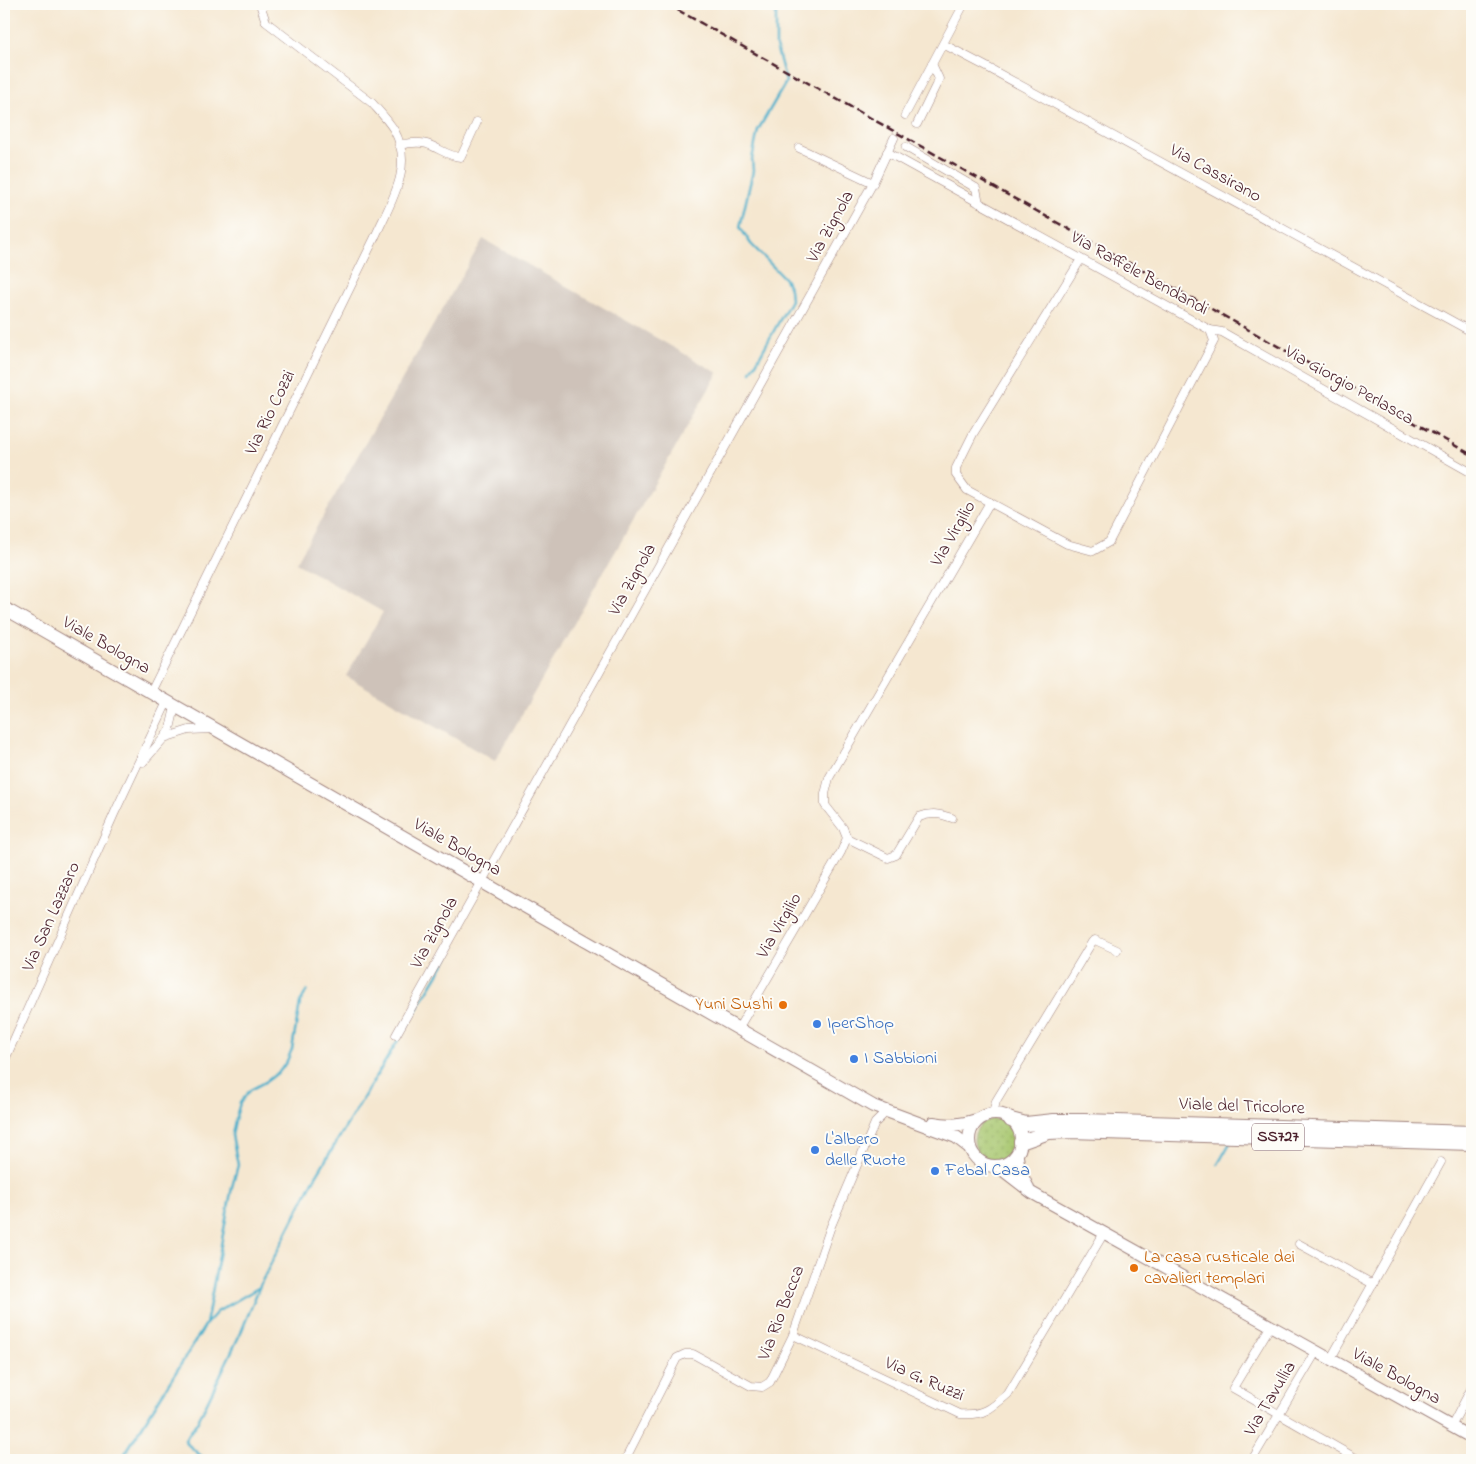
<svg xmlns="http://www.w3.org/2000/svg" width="1476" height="1464" viewBox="0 0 1476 1464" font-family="'Indie Flower',sans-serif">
  <defs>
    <pattern id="grass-dots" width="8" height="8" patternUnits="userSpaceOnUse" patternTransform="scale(1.25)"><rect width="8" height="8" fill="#a8c76f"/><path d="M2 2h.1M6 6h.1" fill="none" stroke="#92aa60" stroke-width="1.8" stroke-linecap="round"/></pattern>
  </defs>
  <rect width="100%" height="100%" fill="#fdfcf7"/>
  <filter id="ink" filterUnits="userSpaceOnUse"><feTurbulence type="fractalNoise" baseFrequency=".02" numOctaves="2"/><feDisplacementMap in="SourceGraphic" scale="10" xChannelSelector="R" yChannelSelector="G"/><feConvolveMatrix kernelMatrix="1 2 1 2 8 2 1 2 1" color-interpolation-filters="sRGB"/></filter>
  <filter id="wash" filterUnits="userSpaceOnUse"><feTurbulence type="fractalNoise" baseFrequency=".0096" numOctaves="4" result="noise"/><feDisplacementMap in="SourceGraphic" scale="20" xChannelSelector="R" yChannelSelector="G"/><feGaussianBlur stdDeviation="1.12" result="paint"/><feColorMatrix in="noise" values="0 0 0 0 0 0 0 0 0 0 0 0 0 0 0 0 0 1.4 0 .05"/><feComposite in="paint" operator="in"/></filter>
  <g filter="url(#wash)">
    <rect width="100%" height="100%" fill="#f5e7d0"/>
    <!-- industrial -->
    <path fill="#cec2b9" d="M483,239L718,373L495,761L346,676L383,612L296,563Z"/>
    <!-- grass -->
    <circle fill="url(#grass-dots)" stroke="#79734d" cx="995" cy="1140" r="21"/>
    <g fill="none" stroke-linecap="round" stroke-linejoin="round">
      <!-- stream -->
      <g stroke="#4db0cc" stroke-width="2.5">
        <path d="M751,372L791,300L790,289L785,279L751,244L740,227L753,171L752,159L758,130L786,82L776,46V4"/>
        <path d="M1218,1164L1230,1143"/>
        <path d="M207,1323L217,1312L258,1288"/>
        <path d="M121,1460L206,1324L232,1187L238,1165L232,1135L235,1120L240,1103L250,1090L267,1081L280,1071L287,1061L292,1049L300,1003L307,990"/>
        <path d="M206,1460L186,1443L185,1440L199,1419L242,1330L261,1283L313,1181L450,954"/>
      </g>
    </g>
  </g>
  <g filter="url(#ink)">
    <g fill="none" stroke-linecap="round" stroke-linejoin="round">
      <!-- minor casing -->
      <g stroke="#a0837e" stroke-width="9">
        <g id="minor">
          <path d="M943,44L985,66L1472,332"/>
          <path d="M905,115L964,4"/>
          <path d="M917,124L939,79L932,64"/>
          <path d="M399,145C408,143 418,141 427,144C439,148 449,157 461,157L477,122"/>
          <path d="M906,147L976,188L979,203"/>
          <path d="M799,148L873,183"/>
          <path d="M887,152L1210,330L1214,341L1109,542L1093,551L1067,544L967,490L956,475V468L973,434L1081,259"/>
          <path d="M1210,330L1222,332L1472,473"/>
          <path d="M151,692L375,237C390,203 415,167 394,130C388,120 379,111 372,103L266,22L260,4"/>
          <path d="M164,738L189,730L213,729"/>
          <path d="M143,762L164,738L170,729L175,707"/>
          <path d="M847,838L888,858L896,855L919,817C932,812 940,814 952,818"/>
          <path d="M738,1029L841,852L847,838L843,828L825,805V794L829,778L990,502"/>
          <path d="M396,1035L873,183L894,138"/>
          <path d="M4,1062L115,812L167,702"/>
          <path d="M993,1114L996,1101L1092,942L1095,940L1117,950"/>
          <path d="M1299,1244L1373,1284"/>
          <path d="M1270,1327L1233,1388L1359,1460"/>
          <path d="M793,1335L960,1414C983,1416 991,1409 1008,1394L1104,1233"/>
          <path d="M1330,1360L1441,1162"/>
          <path d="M1451,1427L1472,1387"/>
          <path d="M625,1460L677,1358L685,1354H693L751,1386L762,1387L770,1382L793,1335L831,1226L875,1123L887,1111"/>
          <path d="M1252,1460L1316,1352"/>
        </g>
      </g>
      <!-- secondary casing -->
      <g stroke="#a0837e" stroke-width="13">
        <g id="secondary">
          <path d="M1017,1154L1020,1171L1028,1187"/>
          <path d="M997,1166L1032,1193L1104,1233L1472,1438"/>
        </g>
      </g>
      <!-- primary casing -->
      <g stroke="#a0837e" stroke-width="14">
        <g id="primary">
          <path d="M4,608L873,1106L956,1137L969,1147"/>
          <circle cx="995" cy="1140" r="26"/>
          <path d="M933,1123C950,1126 962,1125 977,1120"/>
        </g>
      </g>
      <!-- trunk casing -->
      <g stroke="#a0837e" stroke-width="16">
        <g id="trunk">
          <path d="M1011,1120L1026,1124L1054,1121H1084L1472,1133"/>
          <path d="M1021,1142L1049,1132L1070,1131L1472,1143"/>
        </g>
      </g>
      <!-- minor -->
      <use href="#minor" stroke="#fff" stroke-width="8"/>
      <!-- secondary -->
      <use href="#secondary" stroke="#fff" stroke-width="11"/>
      <!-- primary -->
      <use href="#primary" stroke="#fff" stroke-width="12"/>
      <!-- trunk -->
      <use href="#trunk" stroke="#fff" stroke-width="14"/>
      <!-- rail -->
      <path stroke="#4a1f2b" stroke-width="2.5" stroke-dasharray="8 4" stroke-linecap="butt" d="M667,4L1472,455"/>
    </g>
  </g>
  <!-- markers -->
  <g fill="#e8710a" stroke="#fdfcf7" stroke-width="2">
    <circle cx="783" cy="1005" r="5"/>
    <circle cx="1134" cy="1268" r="5"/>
  </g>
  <g fill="#3f7fe0" stroke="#fdfcf7" stroke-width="2">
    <circle cx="817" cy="1024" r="5"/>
    <circle cx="854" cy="1059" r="5"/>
    <circle cx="815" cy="1150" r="5"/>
    <circle cx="935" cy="1171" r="5"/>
  </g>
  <g text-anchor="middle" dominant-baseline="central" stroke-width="4" stroke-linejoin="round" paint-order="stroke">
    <!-- shield labels -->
    <rect fill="#fdfcf7" stroke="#806168" stroke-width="1" x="1252" y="1123.5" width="52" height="27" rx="4"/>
    <g font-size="16" font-weight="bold" fill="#4a1f2b">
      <text x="1278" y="1137">SS727</text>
    </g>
    <!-- street labels -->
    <g font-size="18" fill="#4a1f2b" stroke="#fdfcf7">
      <text transform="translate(1215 174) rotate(29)">Via Cassirano</text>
      <text transform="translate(831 227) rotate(-61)">Via Zignola</text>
      <text transform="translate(1139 274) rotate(29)">Via Raffele Bendandi</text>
      <text transform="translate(1349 386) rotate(29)">Via Giorgio Perlasca</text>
      <text transform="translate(271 413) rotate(-64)">Via Rio Cozzi</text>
      <text transform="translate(954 534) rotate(-60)">Via Virgilio</text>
      <text transform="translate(633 580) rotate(-61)">Via Zignola</text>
      <text transform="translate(106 646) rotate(30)">Viale Bologna</text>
      <text transform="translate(457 848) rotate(30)">Viale Bologna</text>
      <text transform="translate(52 917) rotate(-66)">Via San Lazzaro</text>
      <text transform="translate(780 926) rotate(-60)">Via Virgilio</text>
      <text transform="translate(435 933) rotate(-61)">Via Zignola</text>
      <text transform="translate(1242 1107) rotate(2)">Viale del Tricolore</text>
      <text transform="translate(782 1313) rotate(-69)">Via Rio Becca</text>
      <text transform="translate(1396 1377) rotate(29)">Viale Bologna</text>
      <text transform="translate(924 1380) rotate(24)">Via G. Ruzzi</text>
      <text transform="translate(1271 1399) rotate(-59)">Via Tavullia</text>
    </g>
    <!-- food labels -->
    <g font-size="18" fill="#c56008" stroke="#fdfcf7" text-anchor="end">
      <text x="773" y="1005">Yuni Sushi</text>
      <text x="1144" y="1258" text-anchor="start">La casa rusticale dei<tspan x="1144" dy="21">cavalieri templari</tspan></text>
    </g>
    <!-- shop labels -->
    <g font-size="18" fill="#366cbe" stroke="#fdfcf7" text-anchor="start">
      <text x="827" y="1024">IperShop</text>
      <text x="864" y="1059">I Sabbioni</text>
      <text x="825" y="1140">L'albero<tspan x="825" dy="21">delle Ruote</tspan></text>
      <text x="945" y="1171">Febal Casa</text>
    </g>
  </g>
  <!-- margin -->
  <rect width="1476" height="1464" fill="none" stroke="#fdfcf7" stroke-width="20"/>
</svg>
